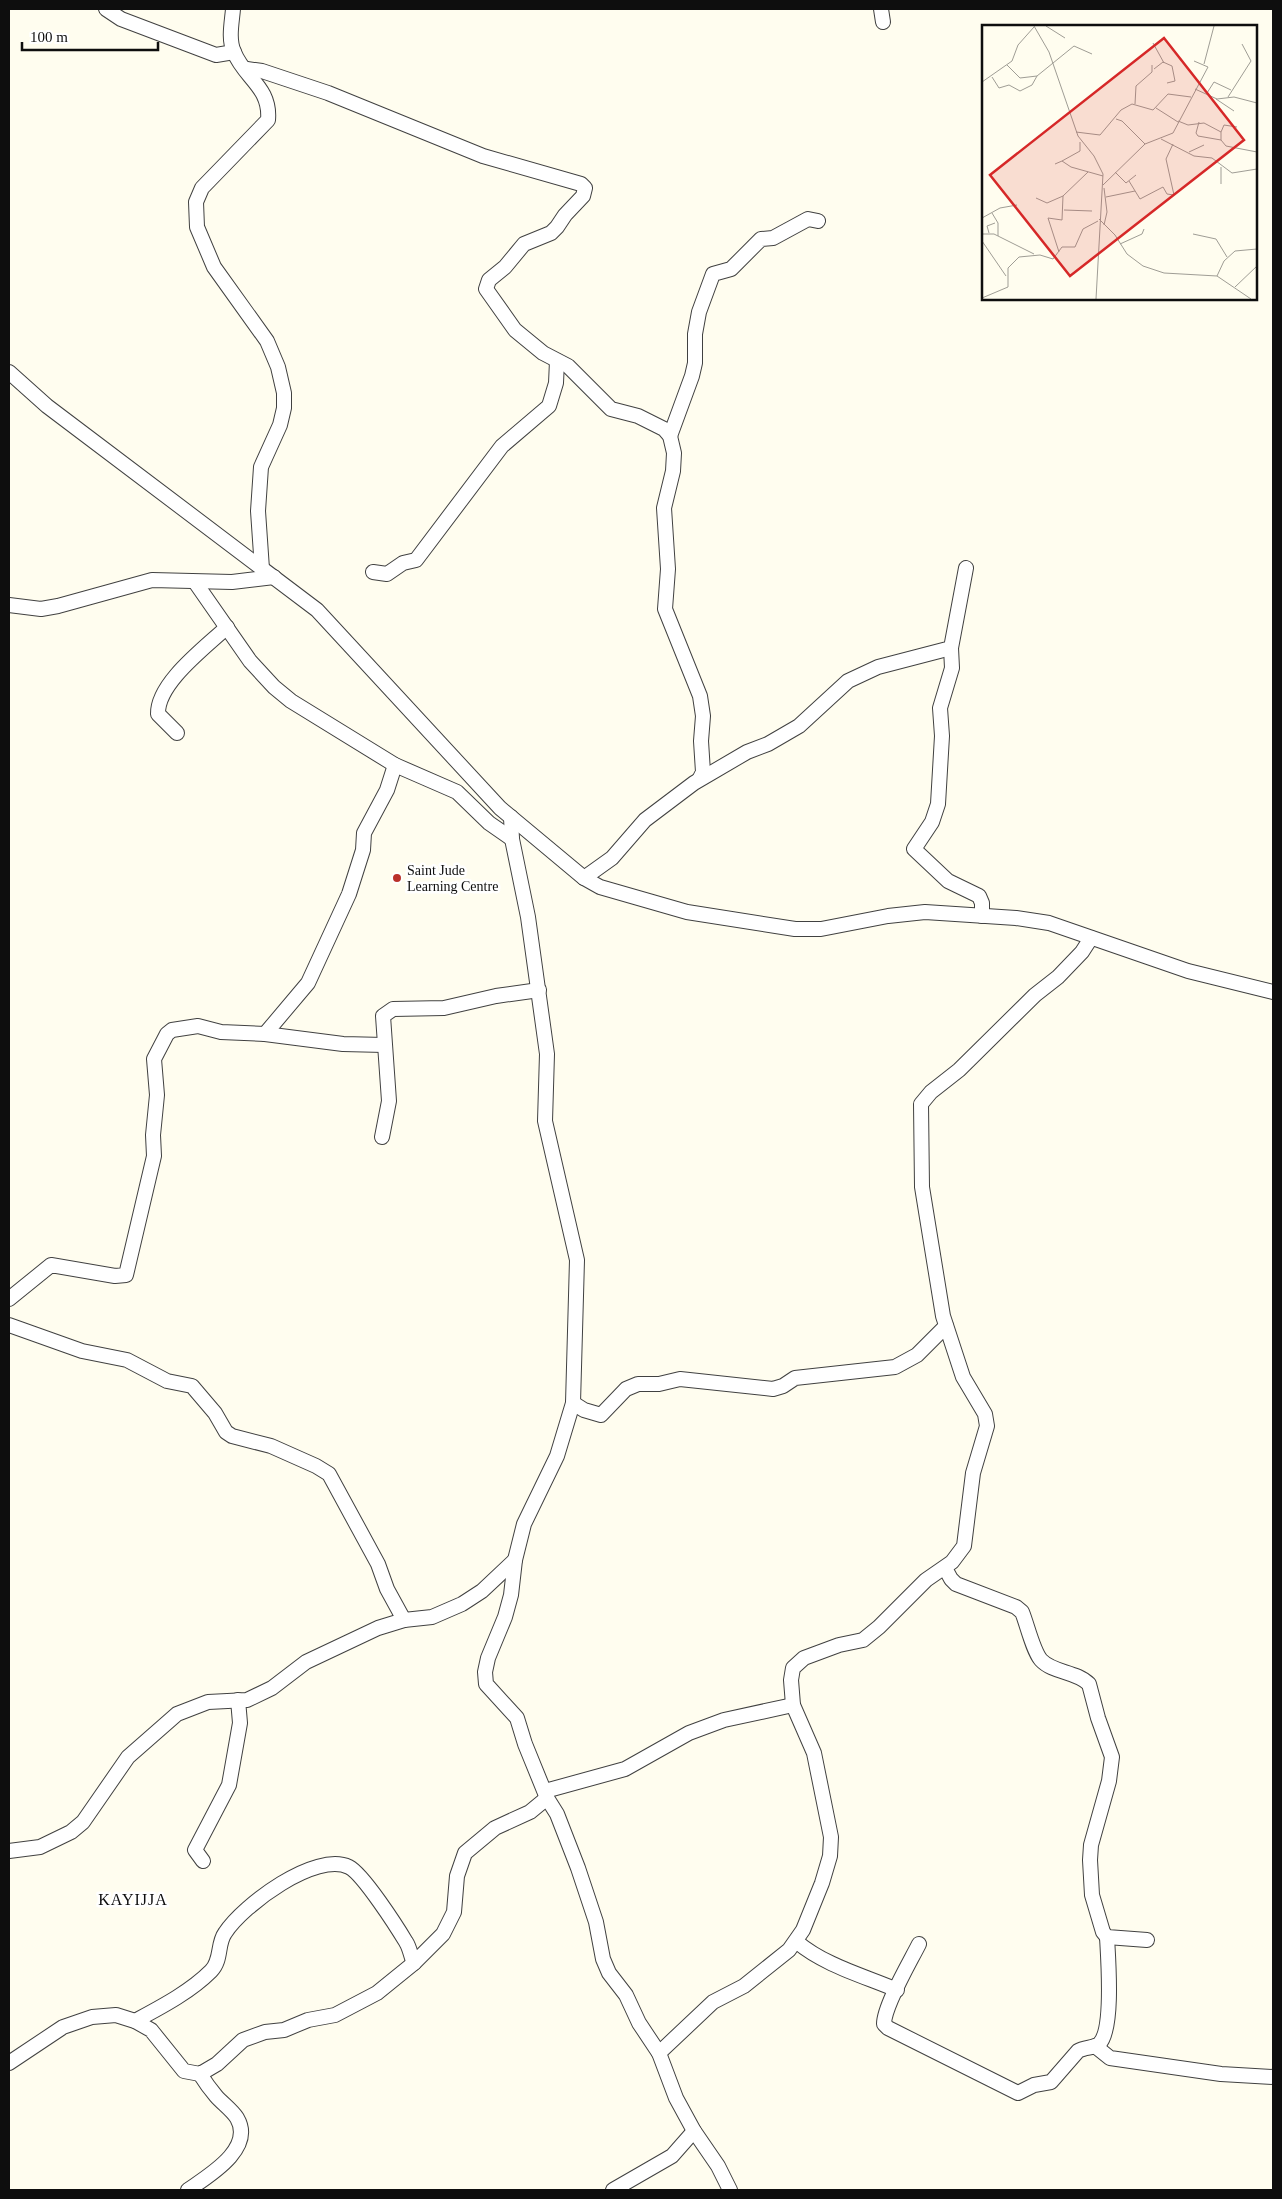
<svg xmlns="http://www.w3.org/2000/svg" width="1282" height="2199" viewBox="0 0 1282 2199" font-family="'Times New Roman',serif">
  <rect width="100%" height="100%" fill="#fffdef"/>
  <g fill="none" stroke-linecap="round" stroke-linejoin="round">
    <!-- minor casing -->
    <g stroke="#414141" stroke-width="16">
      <g id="minor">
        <path d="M106,9L121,19L216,55L234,52"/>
        <path d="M233,9C232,22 228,39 234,52C244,78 271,87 268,120L202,188L196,202L197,227L214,267L267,341L278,367L284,393V408L280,425L261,467L258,511L262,569"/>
        <path d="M881,9L883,22"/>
        <path d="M247,69L262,71L328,93L483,156L581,184L585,188L583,196L565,215L557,227L551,233L524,244L505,267L489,280L486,289L515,330L543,353L568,366L611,409L638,416L664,429L670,436L674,453L673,471L664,508L668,569L665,609L700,696L703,716L701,741L703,772L700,778"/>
        <path d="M9,372L47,406L317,610L500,808L584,878L600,887L687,912L795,929H821L888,916L925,912L1016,918L1049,923L1188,971L1273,992"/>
        <path d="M670,436L692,376L695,363V334L699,312L713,274L731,269L761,239L773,238L808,219L818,221"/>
        <path d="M373,572L387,574L403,563L416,560L502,446L549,406L556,383L557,361"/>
        <path d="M195,582L250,661L274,687L291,701L395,765L457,792L489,823L512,839"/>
        <path d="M9,605L41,609L58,606L152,580L232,582L274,577"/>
        <path d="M951,648L952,668L940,708L942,736L938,804L932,822L914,849L948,881L979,896L982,903V916"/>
        <path d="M177,733L158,714C157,683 206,647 227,627"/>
        <path d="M511,817L512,839L528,917L547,1054L545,1121L577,1260L573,1403L557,1456L524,1524L515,1560L511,1595L505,1617L488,1658L485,1672L486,1684L517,1718L525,1744L547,1798L557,1814L578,1868L596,1922L603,1959L609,1973L626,1995L639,2023L659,2053L676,2098L694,2131L718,2166L730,2190"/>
        <path d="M584,878L612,858L645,820L694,783L747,752L768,744L799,726L848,681L878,667L951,648L966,568"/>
        <path d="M265,1034L308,983L349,894L363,850L364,833L387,790L395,765"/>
        <path d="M382,1137L389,1101L383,1016L393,1009L444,1008L496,996L539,990"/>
        <path d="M9,1299L51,1265L115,1276L126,1275L154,1156L153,1135L157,1095L154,1059L167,1034L172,1030L198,1026L221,1032L265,1034L343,1044L384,1045"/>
        <path d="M9,1325L82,1351L127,1360L167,1381L192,1386L215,1413L226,1432L232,1436L271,1446L316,1466L329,1474L378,1564L387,1589L404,1620"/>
        <path d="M573,1403L584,1410L601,1415L626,1389L638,1384H659L680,1379L773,1389L783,1386L795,1378L895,1367L917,1355L946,1326"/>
        <path d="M945,1568L951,1579L956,1584L1016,1607L1022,1612C1027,1624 1033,1651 1041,1660C1053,1673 1076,1671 1089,1684L1098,1718L1112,1757L1109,1781L1091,1845L1090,1860L1092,1895L1103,1932L1107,1937L1147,1940"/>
        <path d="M545,1791L625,1769L689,1733L724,1720L793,1705"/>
        <path d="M9,1851L40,1847L71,1832L83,1822L128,1757L177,1714L208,1702L247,1700L272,1688L306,1662L378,1628L404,1620L432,1617L462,1604L482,1591L515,1560"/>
        <path d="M203,1861L195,1850L229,1785L240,1723L238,1700"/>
        <path d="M797,1942C824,1965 864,1976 897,1990"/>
        <path d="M919,1944C910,1962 884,2006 884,2024L888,2028L1018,2093L1034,2085L1051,2082L1078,2051C1084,2047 1095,2048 1099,2044C1114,2030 1108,1957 1107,1937"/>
        <path d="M135,2021C161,2007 190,1992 211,1971C222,1960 217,1944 225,1933C243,1905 316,1851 349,1867C363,1874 397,1927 406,1942C410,1948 411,1957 414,1963"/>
        <path d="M1095,2046L1110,2058L1221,2074L1273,2077"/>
        <path d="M659,2053L713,2002L744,1986L789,1950L803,1930L822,1883L830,1856L831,1837L814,1753L793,1705L791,1680L793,1668L804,1658L839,1645L863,1640L879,1627L926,1580L952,1562L964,1546L973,1473L987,1426L985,1414L963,1377L943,1316L922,1187L921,1104L931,1092L959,1070L1035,995L1058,977L1082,952L1091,938"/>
        <path d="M9,2063L63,2027L92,2017L116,2015L135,2021L151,2030L184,2071L200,2074L217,2064L243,2040L265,2032L284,2030L308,2020L335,2015L377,1993L414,1963L443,1934L454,1912L457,1876L465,1853L495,1828L530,1812L547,1798"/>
        <path d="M188,2190C208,2176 255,2149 237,2118C232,2110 222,2103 216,2096C210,2089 205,2082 200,2074"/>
        <path d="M613,2190L672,2156L694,2131"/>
      </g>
    </g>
    <!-- minor -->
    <use href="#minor" stroke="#fff" stroke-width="14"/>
  </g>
  <!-- markers -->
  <circle fill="#ba312a" stroke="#fff" stroke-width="2" cx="397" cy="878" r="5"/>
  <g text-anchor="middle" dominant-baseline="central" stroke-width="5" stroke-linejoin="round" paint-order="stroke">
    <!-- poi labels -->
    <g font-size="14" fill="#0e0e0e" stroke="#fff" text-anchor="start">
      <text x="407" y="870">Saint Jude<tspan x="407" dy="16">Learning Centre</tspan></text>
    </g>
    <!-- quarter labels -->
    <g font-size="16" letter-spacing="1" fill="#0e0e0e" stroke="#fff">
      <text x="133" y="1899">KAYIJJA</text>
    </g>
  </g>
  <!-- overview -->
  <g transform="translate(982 25)">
    <rect width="275" height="275" fill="#fffdef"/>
    <path fill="none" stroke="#9f9d95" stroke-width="1" d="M52,1L67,27L96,111L112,131L121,149L114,274M64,1L83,13M171,18L182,38M222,39L232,1M25,40L38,53L55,51L92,21L110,29M172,44L181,37L190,41L193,56L185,58M10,52L17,63L27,60L38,66L50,60L55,51M0,57L30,36L36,20L52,2M213,64L235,74L252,72L275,78M225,68L232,57L249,65M246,72L269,36L260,19M234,74L252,86M153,79L154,61L170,47V40M174,83L196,97M134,94L140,96L163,119M196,96L206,100L222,98L239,107V115L244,121L275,127M217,97L214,108L216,111L239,115M94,107L118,110L139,85L150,79L171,85L186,69L209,72M239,107L242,100L255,102M179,114L212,131L230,133L250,148L275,144M207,127L222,120M80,136L98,126V117M73,139L80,136L89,142L121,151M133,147L144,158L154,150M147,156L158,174L181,162L185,169L192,170L184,134L191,119M239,159V142M121,160L163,119L191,108L226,42L212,36M124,172L153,166M54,173L65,178L81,171M82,185L110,186M10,188L16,198V211M0,193L18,183L35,180M117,194L133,210L145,229L161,241L182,248L235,251L269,274M122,200L125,187L122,163M7,208L5,201L13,198M0,209H12L52,229M211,209L234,214L245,232M0,216L24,251M138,219L160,209L162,204M77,227L66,193L80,195L81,171L106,147M235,251L242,236L253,226L275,224M253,262L275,241M0,273L26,262V243L37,232L58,230L71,234L80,222H93L101,204L116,196"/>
    <path fill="#d62828" fill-opacity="0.15" stroke="#d62828" stroke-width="2.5" d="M182,13L262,115L88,251L8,150Z"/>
    <rect width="275" height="275" fill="none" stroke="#0e0e0e" stroke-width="2.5"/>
  </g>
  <!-- border -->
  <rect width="1282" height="2199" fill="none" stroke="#0e0e0e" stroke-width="20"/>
  <!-- scale -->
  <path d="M22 42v8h136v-8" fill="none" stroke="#0e0e0e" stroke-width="2.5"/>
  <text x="30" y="42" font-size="15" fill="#0e0e0e" stroke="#ffffff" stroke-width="4" paint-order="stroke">100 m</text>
</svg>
